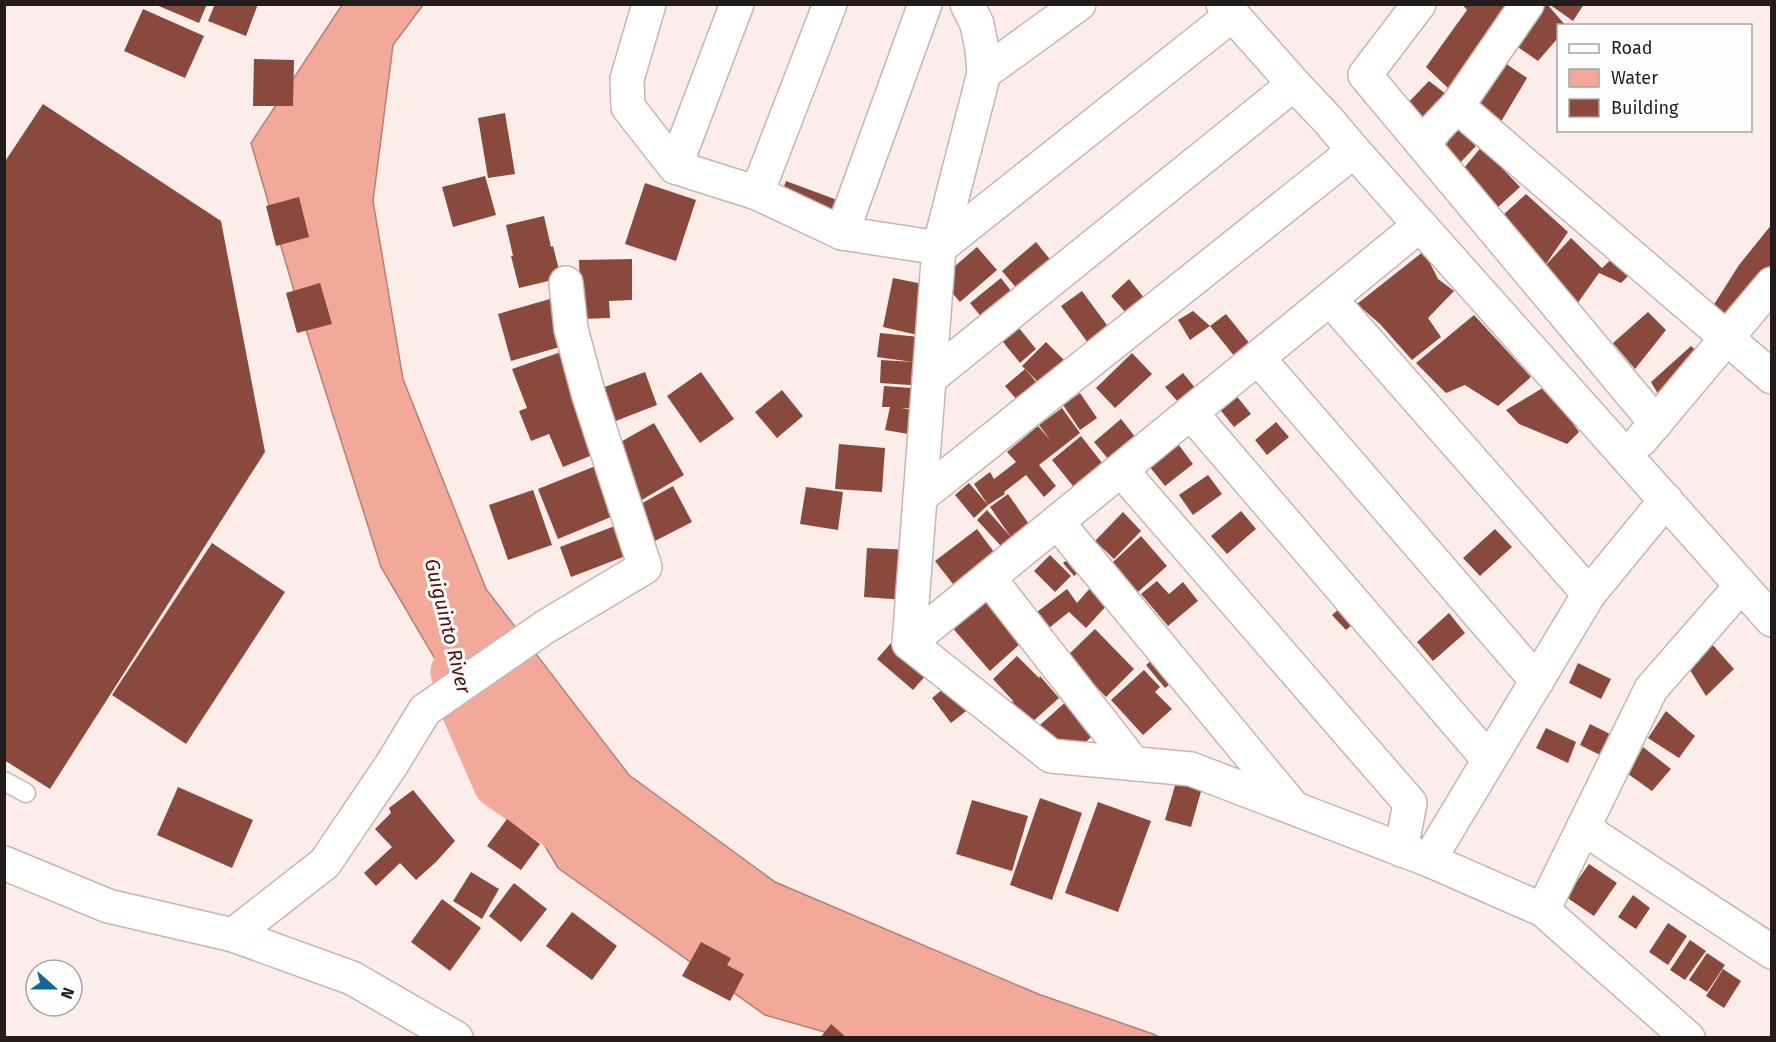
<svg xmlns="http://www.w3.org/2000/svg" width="1776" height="1042" viewBox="0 0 1776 1042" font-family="'Fira Sans',sans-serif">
  <rect width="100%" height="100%" fill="#fdedea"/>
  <!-- water -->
  <path fill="#f3a99a" stroke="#b57f74" stroke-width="1.5" d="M342,5H423L393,45L373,201L403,379L486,589L629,775L775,882L1038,994L1153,1034L1159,1037H842L765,1015L558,868L381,567L297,301L251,143Z"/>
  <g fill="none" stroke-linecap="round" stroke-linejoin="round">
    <!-- river -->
    <path stroke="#f3a99a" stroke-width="57" d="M459,672L467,703L501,781L573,831"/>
  </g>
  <!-- building -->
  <g fill="#8a493d">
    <path d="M154,4H207L199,23Z"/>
    <path d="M215,4H258L246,36L208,21Z"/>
    <path d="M1462,4H1514L1450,90L1426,67L1467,10Z"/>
    <path d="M1543,4H1547L1566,26H1558V38L1538,61L1515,45Z"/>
    <path d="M1549,4H1584L1573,21Z"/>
    <path d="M143,9L204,36L185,78L124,51Z"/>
    <path d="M254,59L294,60L293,106H253Z"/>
    <path d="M1505,63L1527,78L1499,125L1470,104Z"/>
    <path d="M1429,81L1446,94L1423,126L1405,106Z"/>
    <path d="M43,104L221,221L265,452L50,789L4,760V163Z"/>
    <path d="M505,113L515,174L488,178L478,118Z"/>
    <path d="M1454,125L1476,146L1457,166L1436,143Z"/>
    <path d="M1491,135L1517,157L1503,169L1520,187L1497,208L1460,173Z"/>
    <path d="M485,176L496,215L453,227L442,187Z"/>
    <path d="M786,181L856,207L842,245L772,219Z"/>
    <path d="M645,183L696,200L676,261L625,244Z"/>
    <path d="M1526,194L1568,232L1544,267L1503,215Z"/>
    <path d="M299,197L309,237L276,246L266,206Z"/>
    <path d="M544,216L551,247L553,246L561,278L519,288L511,256H513L506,225Z"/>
    <path d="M1772,224V268L1762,282L1741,322L1713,306L1739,265Z"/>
    <path d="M1571,238L1602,268L1619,252L1636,268L1621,283L1599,273L1577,304L1544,267Z"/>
    <path d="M1036,242L1057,268L1023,296L1002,271Z"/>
    <path d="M977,247L997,270L960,302L940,279Z"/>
    <path d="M1424,251L1438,279L1454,291L1428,318L1441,337L1412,360L1380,324L1357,304Z"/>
    <path d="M632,259V300L609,301L610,318L581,319L579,260Z"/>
    <path d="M893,278L933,286L922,336L883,327Z"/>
    <path d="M1001,278L1018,300L987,324L970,303Z"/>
    <path d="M1129,279L1145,299L1127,314L1111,296Z"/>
    <path d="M320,283L332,324L297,333L286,293Z"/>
    <path d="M1082,291L1112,332L1091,347L1061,306Z"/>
    <path d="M550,299L563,346L511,361L498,314Z"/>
    <path d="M1193,311L1210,326L1226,314L1250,344L1235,357L1210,326L1190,340L1178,320Z"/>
    <path d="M1648,312L1666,330L1635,369L1613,343Z"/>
    <path d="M1474,315L1531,377L1498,406L1465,385L1446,393L1416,363Z"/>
    <path d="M1015,323L1036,349L1020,363L999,337Z"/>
    <path d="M880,333L929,338L924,386L880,383L881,360L913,362L877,357Z"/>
    <path d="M1046,342L1069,365L1044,388L1022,366Z"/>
    <path d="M1691,346L1704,357L1664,404L1651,382Z"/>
    <path d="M561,352L600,452L563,467L549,434L531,441L519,411L527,408L512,369Z"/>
    <path d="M1132,353L1152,374L1115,408L1096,388Z"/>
    <path d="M1025,369L1044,391L1024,408L1005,386Z"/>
    <path d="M645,372L657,405L603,426L591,392Z"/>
    <path d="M701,372L734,419L700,443L667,396Z"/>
    <path d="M1183,373L1196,389L1179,403L1165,387Z"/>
    <path d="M884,386L926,389L925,409L901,408L924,412L920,436L885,430L890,407H882Z"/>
    <path d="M1546,386L1579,432L1567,444L1519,424L1506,410Z"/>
    <path d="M782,390L803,416L777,438L755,412Z"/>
    <path d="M1080,393L1097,418L1080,430L1063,405Z"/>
    <path d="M1235,394L1251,414L1234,427L1218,407Z"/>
    <path d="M1062,408L1080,433L1039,465L1056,486L1044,497L1026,475L1004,492L1005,494L988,505L974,484L990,472L994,479L1016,462L1007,452L1038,426L1051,441L1039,425Z"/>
    <path d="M1121,419L1136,438L1109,460L1094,442Z"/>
    <path d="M1276,422L1289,437L1267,455L1255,440Z"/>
    <path d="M654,423L684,475L640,501L610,448Z"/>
    <path d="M1081,436L1106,468L1077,491L1052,460Z"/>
    <path d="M839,444L885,448L882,492L835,489Z"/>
    <path d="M1178,444L1193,464L1165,486L1149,466Z"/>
    <path d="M598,465L618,514L558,539L538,489Z"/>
    <path d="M1208,475L1222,494L1193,515L1179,495Z"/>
    <path d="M969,483L988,505L974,518L955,495Z"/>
    <path d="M673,486L692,522L655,541L637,506Z"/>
    <path d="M806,487L843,492L838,530L800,524Z"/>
    <path d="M533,490L552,545L508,560L489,505Z"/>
    <path d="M1008,494L1031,527L1013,540L990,507Z"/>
    <path d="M987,510L1011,537L1001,546L977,520Z"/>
    <path d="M1241,511L1256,529L1227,554L1211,536Z"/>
    <path d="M1123,512L1141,531L1114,559L1095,541Z"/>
    <path d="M620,524L631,554L571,577L560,547Z"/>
    <path d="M977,529L994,552L953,584L935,561Z"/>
    <path d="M1495,529L1512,547L1480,576L1463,558Z"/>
    <path d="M1141,536L1167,566L1138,592L1112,563Z"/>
    <path d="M212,543L285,592L186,744L112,695Z"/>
    <path d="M867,548L910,550L906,600L864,597Z"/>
    <path d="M1077,553L1087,566L1074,576L1063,563Z"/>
    <path d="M1050,555L1071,576L1055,592L1034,571Z"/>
    <path d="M1157,581L1169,594L1183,582L1198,601L1168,626L1141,594Z"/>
    <path d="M1091,587L1109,603L1086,628L1069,612L1049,628L1037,612L1067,589L1077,603Z"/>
    <path d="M990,589L1030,635L990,671L950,625Z"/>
    <path d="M1363,589L1376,605L1346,630L1332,615Z"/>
    <path d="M1449,613L1465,633L1433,661L1417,642Z"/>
    <path d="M906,626L942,657L913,690L877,659Z"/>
    <path d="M1095,629L1134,669L1106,697L1067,656Z"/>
    <path d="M1711,643L1734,669L1706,696L1690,670Z"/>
    <path d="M1170,645L1189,668L1165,688L1146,665Z"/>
    <path d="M1017,656L1039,678L1040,676L1059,698L1030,724L1011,701L1014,702L993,679Z"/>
    <path d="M1578,663L1611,679L1601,699L1569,683Z"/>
    <path d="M1144,670L1160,687L1155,692L1172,709L1143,735L1111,700Z"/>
    <path d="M964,672L984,697L951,723L932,698Z"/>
    <path d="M1070,698L1098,731L1069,757L1040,725Z"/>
    <path d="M1666,711L1695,736L1679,758L1648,738Z"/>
    <path d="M1590,724L1622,740L1612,761L1580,745Z"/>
    <path d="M1546,728L1576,742L1568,763L1536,748Z"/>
    <path d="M1643,747L1671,769L1652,791L1628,774Z"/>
    <path d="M1178,775L1204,781L1191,827L1165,820Z"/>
    <path d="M178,787L253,820L232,868L157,835Z"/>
    <path d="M413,790L455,841L436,862L416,880L400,863L376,886L364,873L392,847L375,829L391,813L389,808Z"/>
    <path d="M1040,798L1082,813L1052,900L1010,885Z"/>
    <path d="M972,800L1028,816L1012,871L956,854Z"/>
    <path d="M1098,802L1151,821L1118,912L1065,893Z"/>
    <path d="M507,819L540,844L521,870L487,846Z"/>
    <path d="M1589,864L1617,883L1594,916L1566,897Z"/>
    <path d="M471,872L499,889L482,919L453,901Z"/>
    <path d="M514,883L547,909L521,942L489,916Z"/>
    <path d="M1633,895L1650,908L1636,929L1618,917Z"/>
    <path d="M442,899L481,928L450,971L411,942Z"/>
    <path d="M572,912L617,946L592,980L546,946Z"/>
    <path d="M1668,923L1687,936L1668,965L1649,952Z"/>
    <path d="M1690,940L1706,951L1685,980L1670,970Z"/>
    <path d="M701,942L731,958L727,965L744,974L730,1001L682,976Z"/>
    <path d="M1707,953L1725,965L1707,992L1689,980Z"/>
    <path d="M1723,969L1741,981L1724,1008L1706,996Z"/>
    <path d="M831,1024L847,1038H820Z"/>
  </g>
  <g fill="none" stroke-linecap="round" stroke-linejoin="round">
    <!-- service casing -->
    <g stroke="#c7b5b1" stroke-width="21">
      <path id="service" d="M4,781L26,793"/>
    </g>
    <!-- minor casing -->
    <g stroke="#c7b5b1" stroke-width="36">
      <g id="minor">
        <path d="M649,4L627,79L628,107L675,167L757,193L842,233L939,248L1232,15"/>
        <path d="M967,4L977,24L982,49L984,73L939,248L909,643L1420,225"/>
        <path d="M1223,4L1294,84L1328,120L1354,151L1772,620"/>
        <path d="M1419,4L1365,75L1656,423"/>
        <path d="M984,73L1079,4"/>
        <path d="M1457,106L1772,377"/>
        <path d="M1424,145L1436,128L1457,106L1527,4"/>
        <path d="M675,167L737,4"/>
        <path d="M757,193L830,4"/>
        <path d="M842,233L925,4"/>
        <path d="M1330,299L1589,594"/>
        <path d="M1258,358L1537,681"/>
        <path d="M930,378L1294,84"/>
        <path d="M1191,413L1489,760"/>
        <path d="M1641,440L1772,284"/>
        <path d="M1121,470L1410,803L1401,850"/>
        <path d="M920,497L1354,151"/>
        <path d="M1057,522L1293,807"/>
        <path d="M989,578L1134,764"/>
        <path d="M909,643L1051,756L1191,769L1429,860"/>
        <path d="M1583,828L1772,952"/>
        <path d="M1543,910L1429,860L1589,594L1666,500"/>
        <path d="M233,935L325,863L392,764L425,710L545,627L645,567L589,396L571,329L566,283"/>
        <path d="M1688,1038L1543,910L1651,689L1741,586"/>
      </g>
    </g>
    <!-- tertiary casing -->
    <g stroke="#c7b5b1" stroke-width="36">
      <path id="tertiary" d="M4,863L108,906L233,935L352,978L456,1038"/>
    </g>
    <!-- service -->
    <use href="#service" stroke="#fff" stroke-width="18"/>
    <!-- minor -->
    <use href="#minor" stroke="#fff" stroke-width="33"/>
    <!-- tertiary -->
    <use href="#tertiary" stroke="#fff" stroke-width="33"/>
  </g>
  <g text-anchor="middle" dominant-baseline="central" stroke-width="6" stroke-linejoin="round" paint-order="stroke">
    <!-- water labels -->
    <g font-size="20" font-style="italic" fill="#521108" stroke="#fefefe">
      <text transform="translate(448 626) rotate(76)">Guiguinto River</text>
    </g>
  </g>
  <!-- border -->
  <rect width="1776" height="1042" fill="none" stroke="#231c1b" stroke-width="12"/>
  <!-- legend -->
  <rect x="1557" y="24" width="195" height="108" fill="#fefefe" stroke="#a6a4a3" stroke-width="1.5"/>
  <rect x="1569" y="44" width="30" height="9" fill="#ffffff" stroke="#a6a4a3" stroke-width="1.5"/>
  <text x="1611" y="54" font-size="18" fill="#231c1b">Road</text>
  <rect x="1569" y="69" width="30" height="18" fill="#f3a99a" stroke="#a6a4a3" stroke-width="1.5"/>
  <text x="1611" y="84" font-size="18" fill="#231c1b">Water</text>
  <rect x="1569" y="99" width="30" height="18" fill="#8a493d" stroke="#a6a4a3" stroke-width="1.5"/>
  <text x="1611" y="114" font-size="18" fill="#231c1b">Building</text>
  <!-- north arrow -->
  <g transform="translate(54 988) rotate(111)"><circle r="28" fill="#fefefe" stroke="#a6a4a3" stroke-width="1.5"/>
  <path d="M0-4.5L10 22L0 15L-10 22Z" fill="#126697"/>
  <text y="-9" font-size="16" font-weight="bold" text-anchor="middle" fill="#231c1b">N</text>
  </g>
</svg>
